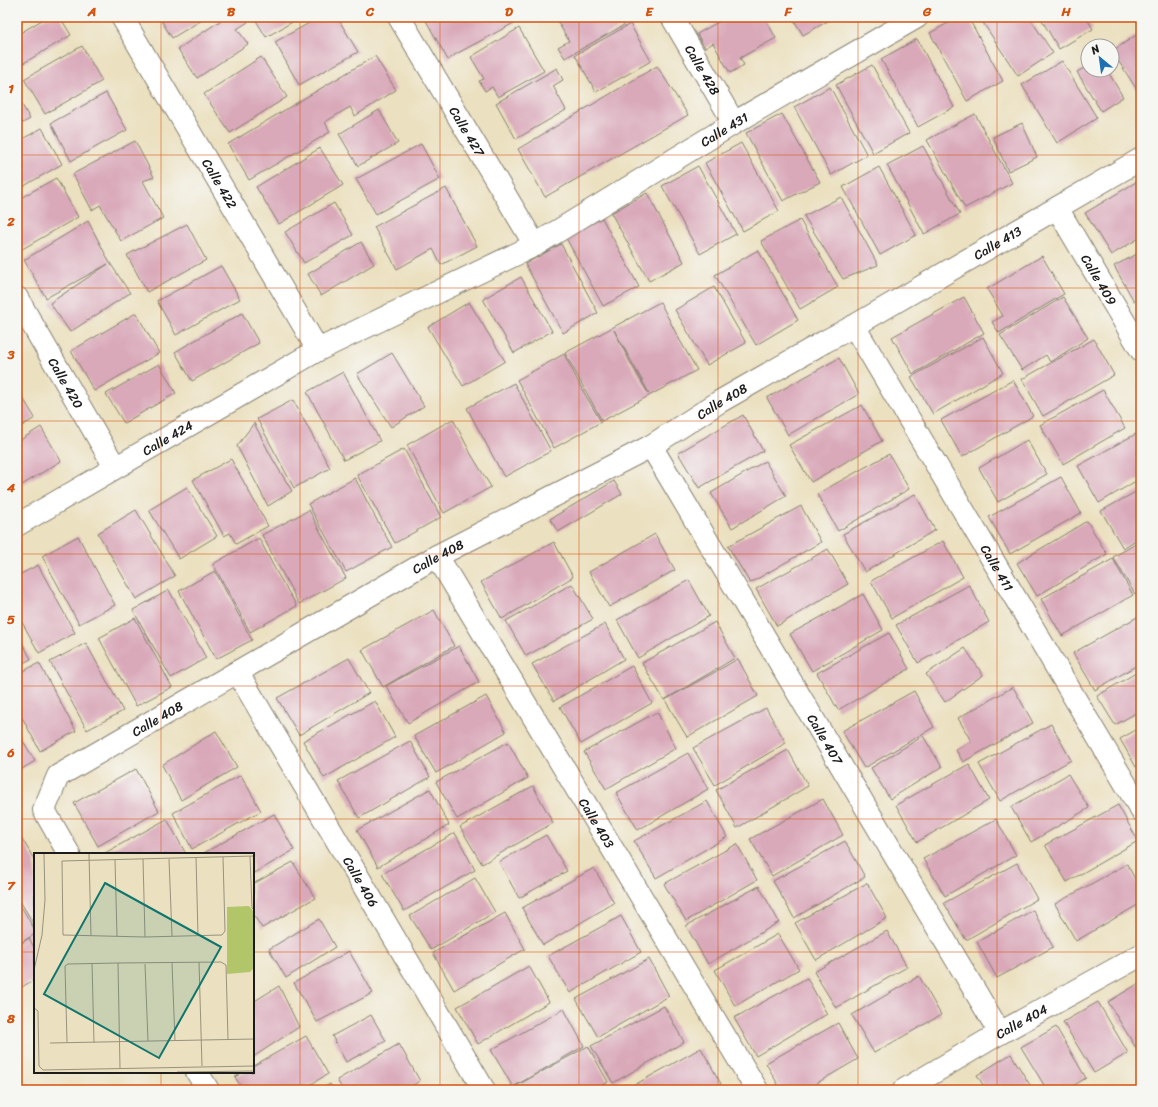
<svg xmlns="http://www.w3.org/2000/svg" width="1158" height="1107" viewBox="0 0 1158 1107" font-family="Sriracha,sans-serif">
  <rect width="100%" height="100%" fill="#f6f6f2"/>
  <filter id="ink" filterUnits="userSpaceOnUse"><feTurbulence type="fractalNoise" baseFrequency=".025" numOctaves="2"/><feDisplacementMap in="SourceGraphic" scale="8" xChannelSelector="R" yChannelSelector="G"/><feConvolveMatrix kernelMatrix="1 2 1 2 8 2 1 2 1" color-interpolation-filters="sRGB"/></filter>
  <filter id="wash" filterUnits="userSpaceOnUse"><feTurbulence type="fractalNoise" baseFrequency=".012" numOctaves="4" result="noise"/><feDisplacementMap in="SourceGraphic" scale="16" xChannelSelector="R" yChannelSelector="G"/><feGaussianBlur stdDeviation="0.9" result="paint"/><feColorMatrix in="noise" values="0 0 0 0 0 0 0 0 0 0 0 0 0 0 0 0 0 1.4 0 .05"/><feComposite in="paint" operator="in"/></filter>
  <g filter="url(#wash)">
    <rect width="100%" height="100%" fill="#ebe0bf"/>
    <g id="blocks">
      <!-- building -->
      <g fill="#d9a8b9" fill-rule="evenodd">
        <path d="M47,17H60L71,35L17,67V35Z"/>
        <path d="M159,17H207L172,38Z"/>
        <path d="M226,17H245L248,22L237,29L248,44L197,78L178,49Z"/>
        <path d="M254,17H301L266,37Z"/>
        <path d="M320,17H337L358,52L299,85L275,42Z"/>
        <path d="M424,17H525L456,54L448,60Z"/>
        <path d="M555,17H619L624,25L565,58L558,47L569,41Z"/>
        <path d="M727,17H764L776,38L740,58L744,65L730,73L713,43L705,48L697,34Z"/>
        <path d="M792,17H835L803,35Z"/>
        <path d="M959,17H968L1003,81L967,101L930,33Z"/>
        <path d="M982,17H1029L1053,53L1018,76L980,18Z"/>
        <path d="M1040,17H1086L1093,29L1059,49Z"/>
        <path d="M630,24L651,61L596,92L575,55Z"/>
        <path d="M519,28L544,71L498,97L492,87L485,91L479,81L484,79L471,57Z"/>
        <path d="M1141,32V96L1112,51Z"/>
        <path d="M917,39L954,107L918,127L881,59Z"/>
        <path d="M82,46L102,81L45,114L24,79Z"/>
        <path d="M375,56L396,90L355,116L350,107L325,122L330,132L249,180L228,144Z"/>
        <path d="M261,57L287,97L230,133L204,94Z"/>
        <path d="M1062,61L1097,118L1057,143L1022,85Z"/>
        <path d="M872,65L909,133L873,153L836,85Z"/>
        <path d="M657,66L688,115L545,197L518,149Z"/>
        <path d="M1088,66V70H1107L1123,97L1101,111L1077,72Z"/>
        <path d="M557,68L563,80L553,86L566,110L516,139L496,103Z"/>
        <path d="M830,87L867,155L831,175L794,107Z"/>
        <path d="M106,93L127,130L71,161L51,123Z"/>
        <path d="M17,96L30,119L17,126Z"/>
        <path d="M379,110L398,143L358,166L339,134Z"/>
        <path d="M782,114L820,182L783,201L746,133Z"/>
        <path d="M975,114L1012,183L965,208L927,140Z"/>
        <path d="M1022,123L1037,157L1008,171L993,137Z"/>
        <path d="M42,128L62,164L17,190V142Z"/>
        <path d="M135,141L154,177L143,181L163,218L121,241L100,205L92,210L73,174Z"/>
        <path d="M741,143L779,211L743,231L705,163Z"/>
        <path d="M421,144L440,179L376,214L356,179Z"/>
        <path d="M923,146L960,214L924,234L887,165Z"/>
        <path d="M320,148L343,185L279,224L256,187Z"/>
        <path d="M698,166L736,234L700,254L662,186Z"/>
        <path d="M879,167L916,235L880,255L843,187Z"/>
        <path d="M56,178L78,217L17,252V200Z"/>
        <path d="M1141,179V237L1111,255L1085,213Z"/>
        <path d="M446,188L477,246L441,265L433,249L397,269L374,227Z"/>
        <path d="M647,193L684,262L649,281L611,213Z"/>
        <path d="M841,197L878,265L843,279L804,216Z"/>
        <path d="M334,203L353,235L304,263L285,232Z"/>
        <path d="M602,218L639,287L603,306L566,238Z"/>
        <path d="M800,220L838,287L800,309L761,241Z"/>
        <path d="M88,221L110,263L130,293L70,332L50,303L108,264L46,298L24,260Z"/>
        <path d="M187,224L206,260L147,292L127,255Z"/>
        <path d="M361,242L374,264L321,296L308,274Z"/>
        <path d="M561,244L598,313L563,333L525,264Z"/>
        <path d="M758,250L798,320L756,345L715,275Z"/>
        <path d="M1141,252V297L1134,301L1114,266Z"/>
        <path d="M1042,256L1064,294L999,333L992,322L1003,316L987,289Z"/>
        <path d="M221,266L240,299L176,335L157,301Z"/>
        <path d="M521,277L552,331L514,353L483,299Z"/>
        <path d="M714,287L746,343L707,365L675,310Z"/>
        <path d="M964,297L984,333L913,374L892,337Z"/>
        <path d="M1063,297L1088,338L1050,362L1046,355L1022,370L1000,335Z"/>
        <path d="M469,302L505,361L463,386L428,327Z"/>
        <path d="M660,302L678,337L697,370L602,421L565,353ZM614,330L649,393H648L630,362Z"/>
        <path d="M136,313L159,353L94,391L71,351Z"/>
        <path d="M242,313L259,343L192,381L175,352Z"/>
        <path d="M983,337L1003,373L933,414L911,377Z"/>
        <path d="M1094,339L1114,375L1043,416L1022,379Z"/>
        <path d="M392,353L424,406L391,427L357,374Z"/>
        <path d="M564,354L582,389L601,422L554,448L517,380Z"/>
        <path d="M839,358L859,394L788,435L767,398Z"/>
        <path d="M159,364L176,393L124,423L106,394Z"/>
        <path d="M343,372L380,441L344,460L307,392Z"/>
        <path d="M1013,380L1033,416L962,457L941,420Z"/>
        <path d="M514,383L551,451L504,477L467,408Z"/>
        <path d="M17,388L35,418L17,429Z"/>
        <path d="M1103,390L1125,428L1063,464L1040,425Z"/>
        <path d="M293,400L330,468L294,488L257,419Z"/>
        <path d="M862,405L882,441L811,482L789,445Z"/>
        <path d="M743,415L763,451L699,488L678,453Z"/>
        <path d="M453,419L471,454L491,487L444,513L407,445Z"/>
        <path d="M254,423L272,458L292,491L268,506L237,446Z"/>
        <path d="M41,427L61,461L17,488V442Z"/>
        <path d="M1141,431V478L1099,503L1078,466Z"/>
        <path d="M1027,440L1047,474L998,502L979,468Z"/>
        <path d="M404,449L441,517L395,543L357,475Z"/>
        <path d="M889,454L909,489L838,531L817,494Z"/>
        <path d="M231,459L268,526L236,544L230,533L224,536L193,480Z"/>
        <path d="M765,461L786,496L732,528L711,493Z"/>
        <path d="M1061,477L1081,513L1010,554L989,517Z"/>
        <path d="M355,478L373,513L392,547L346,572L308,504Z"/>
        <path d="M614,481L622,494L558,532L550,519Z"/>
        <path d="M187,487L217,536L179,559L149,510Z"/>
        <path d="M1141,489V537L1123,548L1101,511Z"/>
        <path d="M915,494L935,530L865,572L843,534Z"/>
        <path d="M801,506L821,542L750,583L728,546Z"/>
        <path d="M136,510L175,576L136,599L98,533Z"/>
        <path d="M309,510L327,544L346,578L299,604L262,535Z"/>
        <path d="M1087,521L1107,554L1037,596L1017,563Z"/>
        <path d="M655,534L675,570L609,607L589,572Z"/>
        <path d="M78,536L115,605L79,624L42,556Z"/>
        <path d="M259,538L277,573L297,606L250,632L213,564Z"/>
        <path d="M943,541L963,577L892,618L871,581Z"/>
        <path d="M1141,541V591L1135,594L1113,557Z"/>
        <path d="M554,542L573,577L502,619L481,582Z"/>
        <path d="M828,549L848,584L777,626L756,589Z"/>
        <path d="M1113,559L1133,595L1062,636L1041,599Z"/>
        <path d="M38,565L75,633L39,653L17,613V576Z"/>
        <path d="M215,571L252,640L216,659L179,591Z"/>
        <path d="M689,580L709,616L638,658L617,620Z"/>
        <path d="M572,584L593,619L526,656L506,621Z"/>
        <path d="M969,585L989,622L918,663L896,625Z"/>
        <path d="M169,590L206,658L171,678L133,610Z"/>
        <path d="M863,594L883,630L812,671L790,634Z"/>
        <path d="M434,610L454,646L383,687L362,650Z"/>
        <path d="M1141,615V663L1095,690L1073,653Z"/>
        <path d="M135,618L172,687L136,706L99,638Z"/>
        <path d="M715,622L735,658L664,700L642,663Z"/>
        <path d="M605,624L624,659L554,701L532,664Z"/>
        <path d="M17,633L31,659L17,666Z"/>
        <path d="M889,633L909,669L838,710L817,673Z"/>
        <path d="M86,643L123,711L87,730L50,662Z"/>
        <path d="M459,646L479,682L408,723L386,686Z"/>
        <path d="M965,648L983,675L945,702L926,674Z"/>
        <path d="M349,658L369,693L299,735L277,698Z"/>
        <path d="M738,659L758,696L687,737L665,700Z"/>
        <path d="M39,663L76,731L40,751L17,708V674Z"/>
        <path d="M632,666L652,703L581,744L560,707Z"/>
        <path d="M1141,670V710L1115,725L1097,696Z"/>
        <path d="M1013,687L1033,723L963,762L956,750L971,741L958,718Z"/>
        <path d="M914,691L934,727L864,768L842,731Z"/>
        <path d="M486,696L506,732L436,773L414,736Z"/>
        <path d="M375,701L395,737L324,778L303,741Z"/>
        <path d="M766,708L786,743L715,785L693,748Z"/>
        <path d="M657,712L676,748L606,789L584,752Z"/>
        <path d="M1051,724L1071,760L1000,801L979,764Z"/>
        <path d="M1141,727V764L1136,767L1120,739Z"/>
        <path d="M17,731L35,761L17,772Z"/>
        <path d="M216,731L237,767L181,800L162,765Z"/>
        <path d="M923,736L942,767L890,799L871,768Z"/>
        <path d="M410,741L430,777L359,818L338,781Z"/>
        <path d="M508,742L528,778L457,819L436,782Z"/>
        <path d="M788,750L808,786L737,828L716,790Z"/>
        <path d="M688,753L708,789L638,830L616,793Z"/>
        <path d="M969,764L989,800L917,842L896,805Z"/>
        <path d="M136,769L159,811L98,846L74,803Z"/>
        <path d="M1068,774L1089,808L1031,842L1011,807Z"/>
        <path d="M241,775L261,811L192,849L173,813Z"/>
        <path d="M533,786L553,823L482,864L460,827Z"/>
        <path d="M430,789L449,825L378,867L357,830Z"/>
        <path d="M823,799L843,835L772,876L750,839Z"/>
        <path d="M707,801L727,837L656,878L634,841Z"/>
        <path d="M1118,805L1138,841L1067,882L1045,845Z"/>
        <path d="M274,814L294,850L253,874V854H202Z"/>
        <path d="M167,819L186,854H103Z"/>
        <path d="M996,819L1016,855L945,896L923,859Z"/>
        <path d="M17,830L35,861V926L17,896Z"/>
        <path d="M455,833L475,870L404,911L382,874Z"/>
        <path d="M546,835L567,871L519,898L499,862Z"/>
        <path d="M845,841L865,877L794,918L773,881Z"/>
        <path d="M737,844L757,880L686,921L664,884Z"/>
        <path d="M293,862L315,898L262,928L253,914V884Z"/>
        <path d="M1017,863L1037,899L966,940L944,903Z"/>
        <path d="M1127,864L1141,890V903L1076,941L1055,904Z"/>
        <path d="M594,868L614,903L543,945L522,908Z"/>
        <path d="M475,878L495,912L431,950L410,916Z"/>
        <path d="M867,883L887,918L816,960L795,923Z"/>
        <path d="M759,886L779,922L708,964L686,926Z"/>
        <path d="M17,900L35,930V934L17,945Z"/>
        <path d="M1033,910L1053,947L997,978L977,942Z"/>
        <path d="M505,913L525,949L454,990L433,953Z"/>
        <path d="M621,916L641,952L570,993L548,956Z"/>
        <path d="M319,919L335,947L286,978L269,949Z"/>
        <path d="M887,931L907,967L836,1008L814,972Z"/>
        <path d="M778,934L799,969L735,1006L715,970Z"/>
        <path d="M29,938L35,949V979L17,990V946Z"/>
        <path d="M349,951L373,993L317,1022L294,983Z"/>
        <path d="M649,959L669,996L598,1037L576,999Z"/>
        <path d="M529,966L549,1002L478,1044L457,1007Z"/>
        <path d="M919,976L941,1015L874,1053L852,1015Z"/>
        <path d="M807,978L827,1014L756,1056L734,1018Z"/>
        <path d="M1141,982V1052L1139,1053L1108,1002Z"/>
        <path d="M279,986L299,1027L253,1057V1002Z"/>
        <path d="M1098,1002L1128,1053L1094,1073L1063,1022Z"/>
        <path d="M664,1006L684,1042L613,1083L591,1046Z"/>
        <path d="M564,1009L584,1046L513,1087L491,1050Z"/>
        <path d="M371,1015L386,1041L346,1062L332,1036Z"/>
        <path d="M838,1023L858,1059L805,1090H781L766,1063Z"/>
        <path d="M1056,1027L1086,1078L1066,1090H1047L1021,1047Z"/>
        <path d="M306,1036L328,1074L301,1090H243L235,1077L243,1072H253V1066Z"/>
        <path d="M399,1044L420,1081L404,1090H343L337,1080Z"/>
        <path d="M588,1046L608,1082L594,1090H518L516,1086Z"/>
        <path d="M701,1048L721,1084L711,1090H630L629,1088Z"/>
        <path d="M1011,1054L1033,1090H986L977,1075Z"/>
        <path d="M330,1084L334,1090H320Z"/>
      </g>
    </g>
  </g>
  <g filter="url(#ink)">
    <use href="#blocks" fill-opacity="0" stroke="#847e6e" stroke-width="1"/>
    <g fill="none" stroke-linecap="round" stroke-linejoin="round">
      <!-- minor casing -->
      <g stroke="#847e6e" stroke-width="24">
        <g id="minor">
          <path id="s1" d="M122,17L318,350"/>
          <path id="s2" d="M399,17L535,245"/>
          <path id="s3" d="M672,17L734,123"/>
          <path id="s4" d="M1057,208L1141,350"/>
          <path id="s5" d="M17,298L115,467"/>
          <path id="s6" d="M854,326L1141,810"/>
          <path id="s7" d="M651,446L1000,1033"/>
          <path id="s8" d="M17,525L318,350L535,245L734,123L917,17"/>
          <path id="s9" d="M437,556L757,1090"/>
          <path id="s10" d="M238,673L484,1090"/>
          <path id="s11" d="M69,854L44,810L58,776L437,556L651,446L719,402L824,342L854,326L1141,159"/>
          <path d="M197,1072L208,1090"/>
          <path id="s12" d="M904,1090L1000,1033L1141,955"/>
        </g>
      </g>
      <!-- minor -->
      <use href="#minor" stroke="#fff" stroke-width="22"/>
    </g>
  </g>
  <!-- grid -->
  <path fill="none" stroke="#d4530e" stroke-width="1" stroke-opacity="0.55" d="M161,17V854M300,17V1090M440,17V1090M579,17V1090M718,17V1090M858,17V1090M997,17V1090M17,155H1141M17,288H1141M17,421H1141M17,554H1141M17,686H1141M17,819H1141M17,952H35M253,952H1141M161,1072V1090"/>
  <g text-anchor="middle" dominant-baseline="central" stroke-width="3.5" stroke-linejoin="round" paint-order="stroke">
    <!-- street labels -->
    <g font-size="13" fill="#1c1c1c" stroke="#f6f6f2">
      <text stroke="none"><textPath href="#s3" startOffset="61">Calle 428</textPath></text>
      <text stroke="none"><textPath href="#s8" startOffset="811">Calle 431</textPath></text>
      <text stroke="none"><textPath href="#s2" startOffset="133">Calle 427</textPath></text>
      <text stroke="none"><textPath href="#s1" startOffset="193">Calle 422</textPath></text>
      <text stroke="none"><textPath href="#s11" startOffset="1168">Calle 413</textPath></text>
      <text stroke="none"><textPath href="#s4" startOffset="83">Calle 409</textPath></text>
      <text stroke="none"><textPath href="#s5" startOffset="98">Calle 420</textPath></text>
      <text stroke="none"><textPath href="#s11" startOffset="850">Calle 408</textPath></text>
      <text stroke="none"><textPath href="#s8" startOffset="174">Calle 424</textPath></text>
      <text stroke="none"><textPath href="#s11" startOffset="526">Calle 408</textPath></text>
      <text stroke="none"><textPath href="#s6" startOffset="281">Calle 411</textPath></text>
      <text stroke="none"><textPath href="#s11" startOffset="202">Calle 408</textPath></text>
      <text stroke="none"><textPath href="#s7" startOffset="341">Calle 407</textPath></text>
      <text stroke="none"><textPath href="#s9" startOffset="311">Calle 403</textPath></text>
      <text stroke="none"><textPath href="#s10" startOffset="242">Calle 406</textPath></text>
      <text stroke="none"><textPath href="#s12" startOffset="136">Calle 404</textPath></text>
    </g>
  </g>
  <!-- overview -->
  <g transform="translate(34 853)">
    <rect width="220" height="220" fill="#ebe0bf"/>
    <path d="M215,53L220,59V115L216,119L193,121V54Z" fill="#b2c569"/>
    <path fill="none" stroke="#98927e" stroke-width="1" d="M55,1L57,83M216,3L218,55L220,57M189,4L191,78L188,82L111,84L29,82L28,8L103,6L220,3M162,5L164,82M109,6L111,84M135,6L138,83M81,7L83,83M165,109L168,213M58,110L60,190M84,110L86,215M138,110L141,188M111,111L114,188M0,117L8,82L11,47L10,1M220,121V150M0,155L4,158L5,213L9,217L220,213M33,189L31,113L34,111L84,110L187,109L192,112L194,186M16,190L220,186M143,219L220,218"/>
    <path fill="#0f766e" fill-opacity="0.15" stroke="#0f766e" stroke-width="2" d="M71,30L187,94L125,205L10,141Z"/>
    <rect width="220" height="220" fill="none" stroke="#1c1c1c" stroke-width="2"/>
  </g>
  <!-- margin -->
  <rect width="1158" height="1107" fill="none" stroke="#f6f6f2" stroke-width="44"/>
  <!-- north arrow -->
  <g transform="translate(1100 58) rotate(331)"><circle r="19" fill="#f6f6f2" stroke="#9f9f9c"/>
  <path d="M0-3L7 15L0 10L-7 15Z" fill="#1f6fb2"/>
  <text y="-6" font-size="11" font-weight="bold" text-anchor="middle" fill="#1c1c1c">N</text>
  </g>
  <rect x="22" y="22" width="1114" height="1063" fill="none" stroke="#d4530e" stroke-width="1.5"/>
  <g font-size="13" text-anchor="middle" font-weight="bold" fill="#d4530e">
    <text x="92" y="16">A</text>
    <text x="231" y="16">B</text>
    <text x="370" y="16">C</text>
    <text x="509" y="16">D</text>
    <text x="649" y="16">E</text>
    <text x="788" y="16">F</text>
    <text x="927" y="16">G</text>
    <text x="1066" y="16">H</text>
    <text x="11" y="93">1</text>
    <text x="11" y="226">2</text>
    <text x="11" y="359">3</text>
    <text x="11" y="492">4</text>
    <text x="11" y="624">5</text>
    <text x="11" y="757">6</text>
    <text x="11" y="890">7</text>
    <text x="11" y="1023">8</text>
  </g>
</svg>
